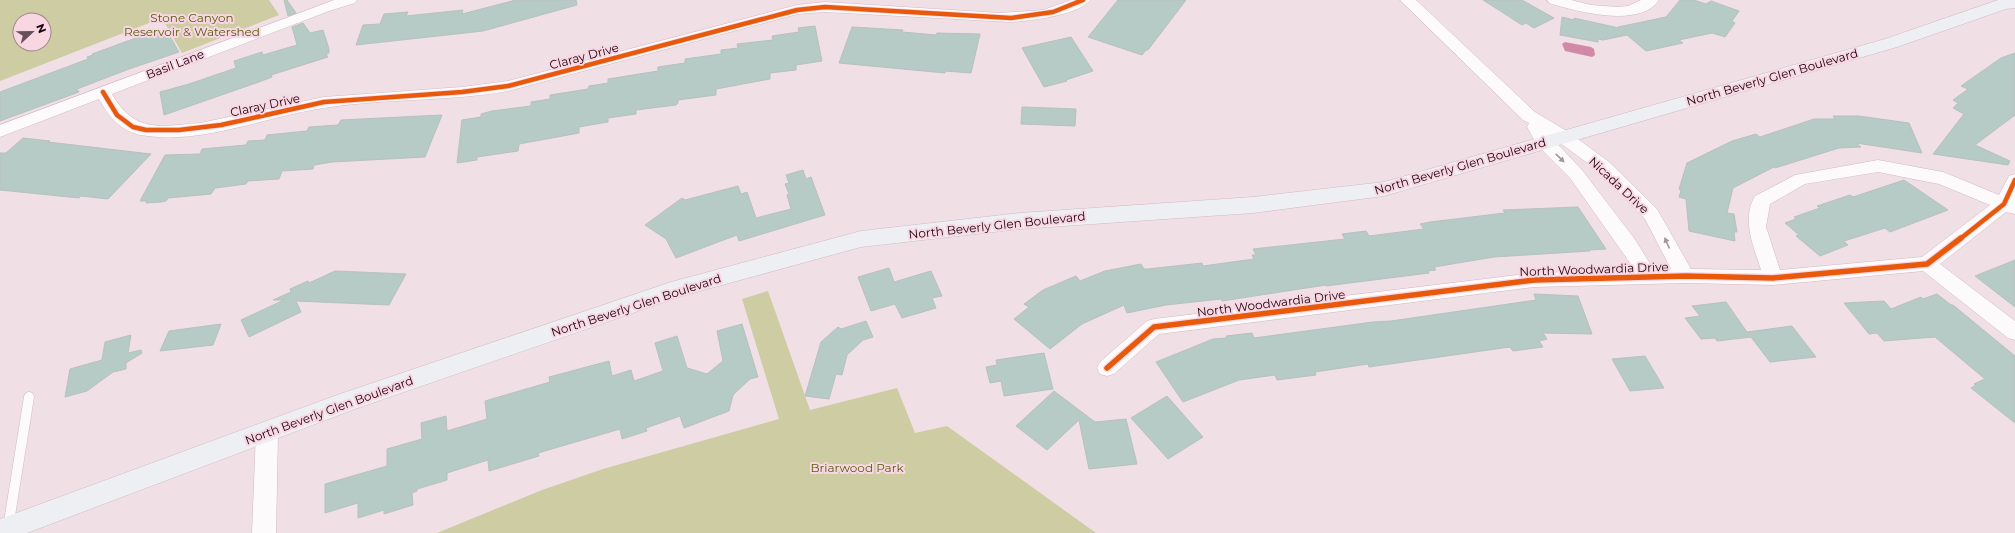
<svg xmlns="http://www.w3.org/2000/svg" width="2015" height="533" viewBox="0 0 2015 533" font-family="Montserrat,sans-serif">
  <rect width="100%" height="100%" fill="#f0dfe5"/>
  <!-- green -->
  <g fill="#cecca2" fill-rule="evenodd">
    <path d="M0,0H269L279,15L182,53L162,18L0,81ZM20,20H44V44H20Z"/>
    <path d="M768,291L810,410L897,388L915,433L947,426L1096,533H437L542,490L603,469L779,419L742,299Z"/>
  </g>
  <!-- water -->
  <path fill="#d289a8" d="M1565,42L1591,47L1594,49L1595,55L1592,57L1565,51L1562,44Z"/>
  <!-- building -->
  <g fill="#b6cac6" stroke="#b7c1bf">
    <path d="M284,0H287L296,13L288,16Z"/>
    <path d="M516,0H576L577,5L483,31L356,45L363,25L380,24L384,14L408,12L406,16L463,10L462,14Z"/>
    <path d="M1118,0H1186L1148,50H1146L1142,55L1088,37Z"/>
    <path d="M1483,0H1522L1554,18L1534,28L1526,23L1522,25Z"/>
    <path d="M1680,0H1694L1706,4L1711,1L1739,11L1732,21L1735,23L1725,37L1712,33L1679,40L1683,43L1646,51L1627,35L1603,40L1598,39V42L1560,35L1562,17L1574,20V18L1619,28L1618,27L1666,17Z"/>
    <path d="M303,23L310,33L323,30L329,49V53L326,54L328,57L271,75L272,77L259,82L164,115L160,92L189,84L236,68L234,61L262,52L263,55L297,45L292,27Z"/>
    <path d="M815,26L822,61L796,65V70L770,73V79L716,89V95L678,100V103L676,105L636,110V114L608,118V122L579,127V133L519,144L518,151L477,157V160L457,163L462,120L481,117V114L492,111L531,106V102L550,99V95L588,89L589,86L608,83V79L658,71V67L685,63V59L721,54V50L738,48L737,44L773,40L772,36L799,32L798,28Z"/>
    <path d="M852,27L903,30L902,32L936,35L937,33L980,34L971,73L945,71V73L839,63Z"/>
    <path d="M160,31L161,33L167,31L179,52L129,69L77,89L79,92L0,121V92L88,59L87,57L93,55L92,54L144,35L145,36Z"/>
    <path d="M1071,37L1093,71L1066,80L1067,81L1044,87L1022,48Z"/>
    <path d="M2015,53V115L1975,145L2010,161L2008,165L1933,154L1964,114L1953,108L1958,103L1953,100L1968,89L1961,86L2001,58Z"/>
    <path d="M1022,107L1076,109L1075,126L1021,124Z"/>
    <path d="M442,115L425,157L332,162L314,165L313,169L282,171L279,179L248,181L246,184L215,188L211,194L168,198L166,201L161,202L146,203L147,201H140L165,155L200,154L202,149L246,145L248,141L265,140L267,135L307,131L309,127L338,125L341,120Z"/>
    <path d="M1833,116H1859L1909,123L1922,153L1856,143L1861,147L1839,148L1775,168L1774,167L1733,188L1727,213L1734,214L1737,232H1734L1735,241L1689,231L1686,199L1679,197L1681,191L1679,189L1687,163L1732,141L1756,134L1760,137L1814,119H1835Z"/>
    <path d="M23,138L50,141L48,142L151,154L108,199L81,196L79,198L0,190V153H6Z"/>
    <path d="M803,170L806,179L811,177L825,215L739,241L737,235L676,258L666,239L645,225L682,198L685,200L738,186L741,194L747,192L756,218L791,209L787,195L789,194L785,184L789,183L786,175Z"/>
    <path d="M1904,180L1948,210L1890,232L1885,228L1844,241L1848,245L1820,256L1796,236L1799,235L1785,223L1796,219L1794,217L1820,208L1817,206L1850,195L1853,197Z"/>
    <path d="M1578,207L1606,249L1589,250L1590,251L1494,257L1434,267L1436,270L1428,271L1429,273L1326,286V285L1222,301L1221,299L1166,305L1127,313L1124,305L1082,324L1050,349L1014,319L1029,307L1024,304L1043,290L1076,276L1080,281L1105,271L1141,264L1144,269H1148L1202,263L1203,266L1254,259L1252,255H1256L1253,249L1345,239L1342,234L1366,231L1369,236L1424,229L1420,224L1430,222L1505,213L1503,210Z"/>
    <path d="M2015,260V307L1975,276Z"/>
    <path d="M889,268L894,282L931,271L942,296L932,298L936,308L902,318L895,304L871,311L858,277Z"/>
    <path d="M335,271L406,274L389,305L296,301L301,312L249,337L241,320L284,300H273L291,292L290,289L308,281L309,283Z"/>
    <path d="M1534,294L1578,296L1592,334L1543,333L1547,339L1539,341L1543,347L1513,351L1510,347L1369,367L1368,364L1315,372L1316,375L1277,380L1275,375L1239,380L1183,402L1156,362L1213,339L1227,338L1226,336L1252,333L1254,338L1373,322L1391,321L1536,300Z"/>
    <path d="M1937,294L1951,305H1953L2015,356V423L1971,388L1976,385L1974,384L1985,379L1935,337L1884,341L1877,333L1869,334L1844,303L1884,301L1891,309L1921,297L1923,299Z"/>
    <path d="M1726,302L1747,332L1792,326L1816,357L1770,362L1751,337L1717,341L1715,338L1701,339L1685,318L1700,316L1692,306Z"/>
    <path d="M866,321L873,337L863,340L847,355L842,375L836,374L829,399L805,396L821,342L838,327L841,329Z"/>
    <path d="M221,324L213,345L160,351L169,331Z"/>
    <path d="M742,324L758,377L750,379L733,395L729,411L684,428L680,416L646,428L647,431L622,439L620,429L538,453L539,456L489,471L488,460L447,473V480L417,489V491L412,493L413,505L384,514V510L358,518V503L325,513V484L387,466V449L422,439L421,423L446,416L447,431L487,419L485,401L550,382L549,377L609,361L612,376L631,370L634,381L663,371L655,343L677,336L687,368L707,374L723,361L717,331Z"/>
    <path d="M131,335L128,353L141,350L142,353L126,363V369L113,372L87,391L65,397L70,369L102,360L105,342Z"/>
    <path d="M1044,353L1053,389L1004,396L1001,381L990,383L986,367L997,365L996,360Z"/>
    <path d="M1645,356L1664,388L1630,391L1612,359Z"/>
    <path d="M1054,391L1095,422L1126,419L1137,464L1089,469L1079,420L1047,450L1016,426Z"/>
    <path d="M1167,396L1203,437L1168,459L1131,418Z"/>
  </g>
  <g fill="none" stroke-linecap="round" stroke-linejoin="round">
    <!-- service casing -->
    <g stroke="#d1bbc3" stroke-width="11">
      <path id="service" d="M8,528L29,397"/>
    </g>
    <!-- minor casing -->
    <g stroke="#d1bbc3" stroke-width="1">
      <g id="minor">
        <path d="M334,0H357L355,3L329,11L112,94C135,134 160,126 200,123L324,97L462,87L508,81L797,5L825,2L1000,13L1043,10L1071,0H1090C1080,15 1029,21 1011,22L825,12L798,14L508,91C447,102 385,98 324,108C266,116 200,146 141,135C120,131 109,117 99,99L0,137V125Z"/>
        <path d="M1400,0H1416L1535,112L1570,133L1609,162L1657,209L1691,269L1761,270C1754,247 1741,220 1755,196L1795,175L1878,160L1943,172L1999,195L2009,176L2015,174V214L2006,212L1940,264L2015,321V340L2008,338L1923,271L1773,285L1686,283L1534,287L1159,334L1114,374L1107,376L1100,374L1097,368L1100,362L1147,321L1154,319L1534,273L1635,270L1570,178L1538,146L1527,127L1529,123L1523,120ZM1549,135L1597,170L1645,219L1671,269L1654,270L1634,238L1582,170ZM1878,172L1939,184L1990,205L1922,257L1780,270L1766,227L1770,204L1805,184Z"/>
        <path d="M1547,0H1571L1591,5L1617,7L1628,6L1641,0H1659C1640,29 1575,11 1549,3Z"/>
        <path d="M267,424L275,427L278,433L276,533H252L256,433L259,427Z"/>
      </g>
    </g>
    <!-- secondary casing -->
    <g stroke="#d1bbc3" stroke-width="1">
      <path id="secondary" d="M1998,0H2015V8L2006,9L1897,47L1384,196L1253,213L1020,229L861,247L682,296L355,409L27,533H0V519L337,395L671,282L861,231L1020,213L1253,197L1384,182L1885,39Z"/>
    </g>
    <!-- service -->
    <use href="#service" stroke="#fdfafb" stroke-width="10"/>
    <!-- minor -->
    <use href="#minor" fill="#fdfafb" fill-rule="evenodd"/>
    <!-- secondary -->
    <use href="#secondary" fill="#eeeff2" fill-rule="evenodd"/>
    <!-- cycleway-far1 casing -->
    <g stroke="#f8d7e3" stroke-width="6">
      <g id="cycleway-far1">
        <path d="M103,92L117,115L133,127L146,130H179L221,125L324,102L462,92L508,86L797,10L825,7L1011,18L1053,12L1083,0"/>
        <path d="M1960,239L2004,204L2015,180"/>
      </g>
    </g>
    <!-- cycleway casing -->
    <g stroke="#f8d7e3" stroke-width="8">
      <path id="cycleway" d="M1107,368L1154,327L1534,280L1686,276L1773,278L1927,264L1961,238"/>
    </g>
    <!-- cycleway-far1 -->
    <use href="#cycleway-far1" stroke="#e8590c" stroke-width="4.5"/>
    <!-- cycleway -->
    <use href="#cycleway" stroke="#e8590c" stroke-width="5.5"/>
  </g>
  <!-- one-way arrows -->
  <defs><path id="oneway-solid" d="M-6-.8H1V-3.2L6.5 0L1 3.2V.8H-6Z"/></defs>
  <g fill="#a3979c">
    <use href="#oneway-solid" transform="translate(1560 158) rotate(44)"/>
    <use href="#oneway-solid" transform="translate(1667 243) rotate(-114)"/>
  </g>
  <g text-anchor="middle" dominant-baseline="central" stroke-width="4" stroke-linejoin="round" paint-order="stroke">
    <!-- park labels -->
    <g font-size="12" fill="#575e0e" stroke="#f8d7e3">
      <text x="192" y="17">Stone Canyon<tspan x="192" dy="14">Reservoir &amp; Watershed</tspan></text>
      <text x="857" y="467">Briarwood Park</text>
    </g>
    <!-- street labels -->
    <g font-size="12" fill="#1b030d" stroke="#f8d7e3">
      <text transform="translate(584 56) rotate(-15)">Claray Drive</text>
      <text transform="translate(175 64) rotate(-21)">Basil Lane</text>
      <text transform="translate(1772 77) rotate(-16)">North Beverly Glen Boulevard</text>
      <text transform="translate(265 105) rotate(-12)">Claray Drive</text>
      <text transform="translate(1460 166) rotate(-16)">North Beverly Glen Boulevard</text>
      <text transform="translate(1619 185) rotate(43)">Nicada Drive</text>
      <text transform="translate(997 225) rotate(-6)">North Beverly Glen Boulevard</text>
      <text transform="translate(1594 269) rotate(-2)">North Woodwardia Drive</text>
      <text transform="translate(1271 303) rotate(-7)">North Woodwardia Drive</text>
      <text transform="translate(636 305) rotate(-18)">North Beverly Glen Boulevard</text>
      <text transform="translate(329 410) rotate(-20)">North Beverly Glen Boulevard</text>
    </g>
  </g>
  <!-- north arrow -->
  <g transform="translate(32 32) rotate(68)"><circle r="19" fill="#f8d7e3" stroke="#a0828d"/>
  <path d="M0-3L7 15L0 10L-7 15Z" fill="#665059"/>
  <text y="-6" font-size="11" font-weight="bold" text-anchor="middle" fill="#1b030d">N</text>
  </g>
</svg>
